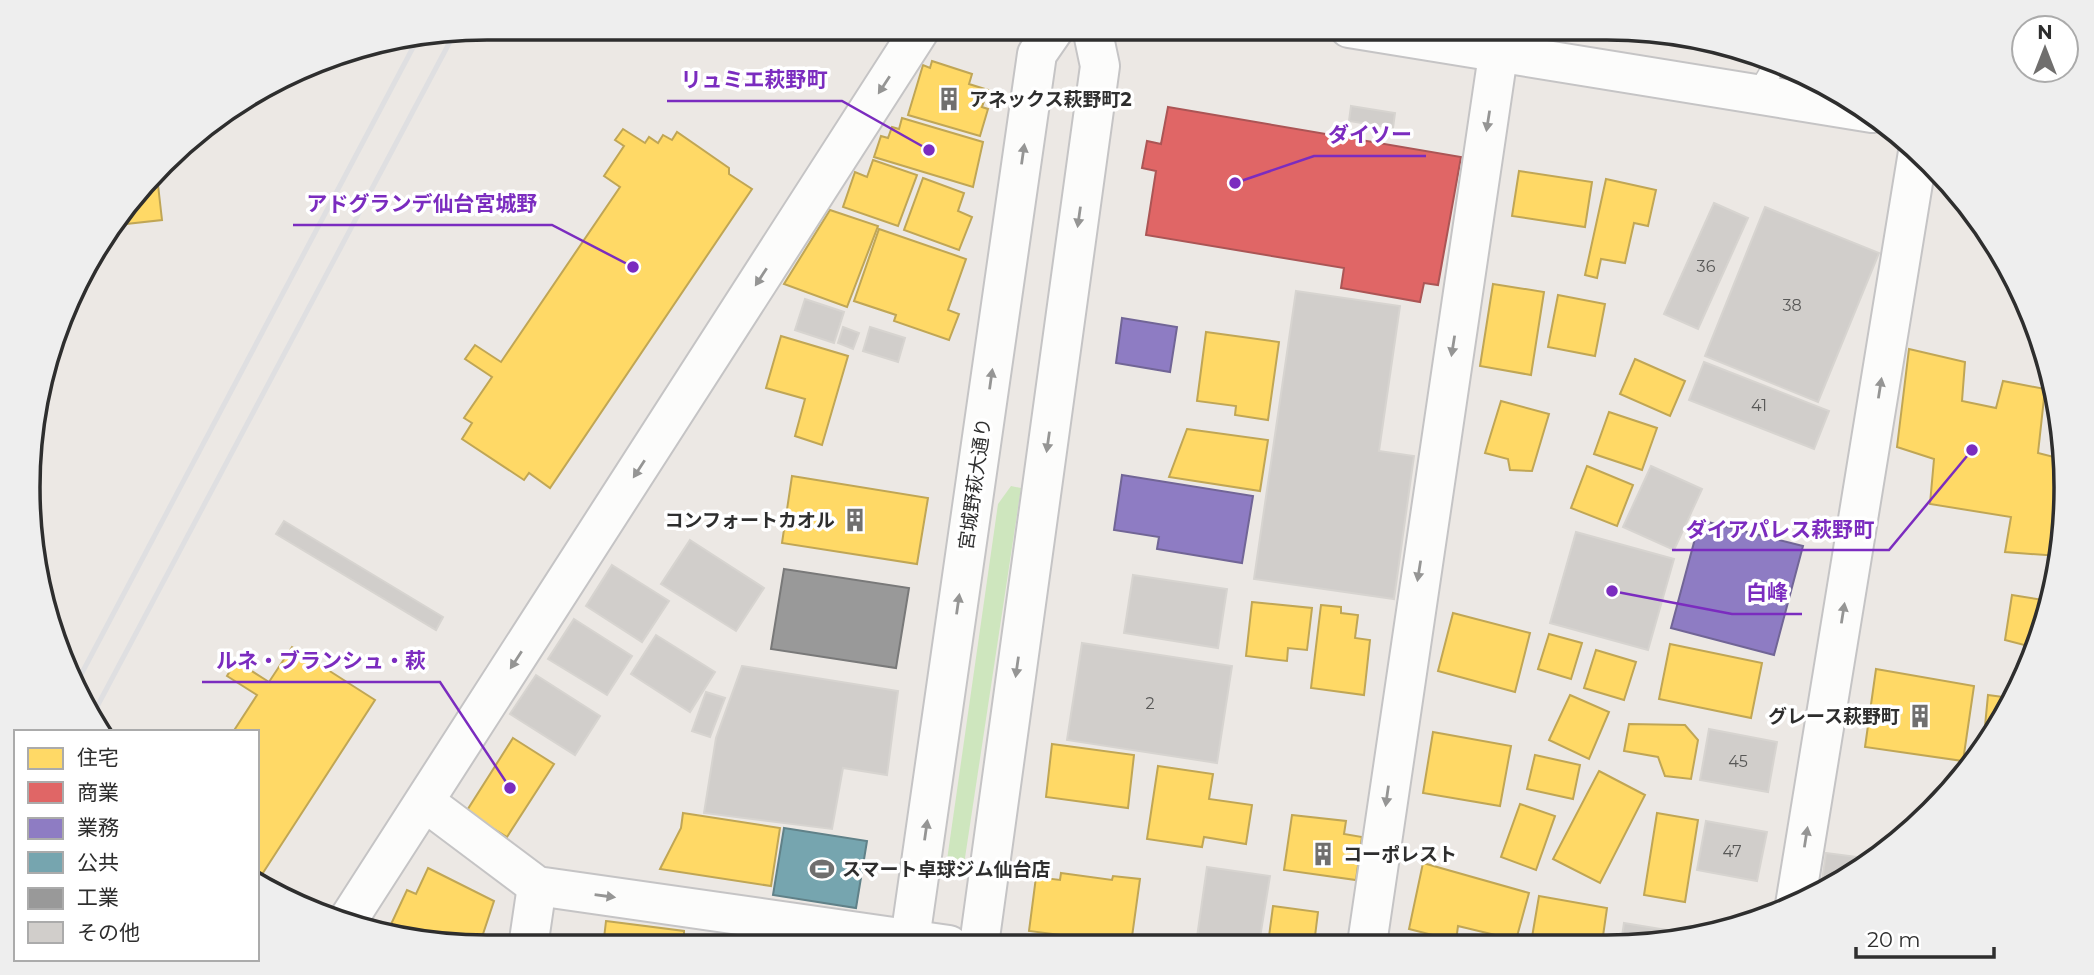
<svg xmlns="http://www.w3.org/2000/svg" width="2094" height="975" viewBox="0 0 2094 975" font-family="Montserrat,'Noto Sans JP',sans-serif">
  <rect width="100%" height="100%" fill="#ece8e4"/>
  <!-- green -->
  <path fill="#cee6be" d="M1011,486L1021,488L963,871L958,877H952L946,867L998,504Z"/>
  <!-- homes -->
  <g fill="#ffd966" stroke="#c0a655" stroke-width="2">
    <path d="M932,61L972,74L969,84L988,90L982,107L988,109L980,136L908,115L923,65L930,68Z"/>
    <path d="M902,118L983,142L973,187L874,157L881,136L888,138L892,127L899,129Z"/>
    <path d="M623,129L645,143L649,137L658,143L663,135L672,140L677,132L729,168V174L752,189L550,488L529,473L524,480L462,439L472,423L464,418L492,377L465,359L475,345L501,362L620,187L604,176L624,146L615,140Z"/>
    <path d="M873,160L917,175L898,226L843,207L855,172L867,177Z"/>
    <path d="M1519,171L1592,182L1585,227L1512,216Z"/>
    <path d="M157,176L162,220L117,225Z"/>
    <path d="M923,178L964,193L958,211L972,217L959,250L904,230Z"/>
    <path d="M1606,179L1656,190L1648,226L1634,223L1625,263L1601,259L1597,278L1585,275Z"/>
    <path d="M830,210L878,226L847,307L784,284Z"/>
    <path d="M879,229L966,259L948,310L959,314L949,340L894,321L896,315L854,301Z"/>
    <path d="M1493,284L1544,292L1531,375L1480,366Z"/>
    <path d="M1558,295L1605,304L1595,356L1548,347Z"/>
    <path d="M1206,332L1279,342L1268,420L1235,415L1236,406L1197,401Z"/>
    <path d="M781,336L848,356L822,445L795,436L805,399L766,388Z"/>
    <path d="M1909,349L1965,362L1962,401L1996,408L2003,381L2045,389L2038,453L2062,459L2064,464L2066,487L2059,556L2005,552L2011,517L1930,504L1934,459L1897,447Z"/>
    <path d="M1635,359L1685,381L1670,416L1620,394Z"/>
    <path d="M1501,401L1549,414L1532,471L1510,470L1508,459L1485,453Z"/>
    <path d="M1609,412L1657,428L1642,470L1594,454Z"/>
    <path d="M1187,429L1268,440L1260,491L1169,477Z"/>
    <path d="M1587,466L1633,485L1617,526L1571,508Z"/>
    <path d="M792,476L928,498L917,564L782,543Z"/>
    <path d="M2012,595L2050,601L2036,648L2005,640Z"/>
    <path d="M1252,602L1312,608L1307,650L1288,648L1287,661L1246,656Z"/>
    <path d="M1321,605L1341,607V613L1358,615L1355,638L1370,640L1364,695L1311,688Z"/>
    <path d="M1453,613L1530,633L1515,692L1438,671Z"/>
    <path d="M1549,634L1582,643L1571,679L1538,669Z"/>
    <path d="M1670,644L1762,663L1751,718L1659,699Z"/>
    <path d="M292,647L375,700L259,879L257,732H233L257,695L227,676L236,661L269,682Z"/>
    <path d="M1596,650L1636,662L1624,700L1584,688Z"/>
    <path d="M1876,669L1974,686L1963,761L1865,747Z"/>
    <path d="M1570,695L1609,712L1589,759L1549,740Z"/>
    <path d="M1988,695L2011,698L1983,747Z"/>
    <path d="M1629,724L1685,725L1698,740L1691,779L1665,776L1658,757L1624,751Z"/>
    <path d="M1433,732L1511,746L1500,806L1423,793Z"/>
    <path d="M513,738L554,764L507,837L466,812Z"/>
    <path d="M1052,744L1134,755L1128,808L1046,797Z"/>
    <path d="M1535,755L1580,765L1573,799L1527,789Z"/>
    <path d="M1158,766L1213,774L1209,799L1252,805L1246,844L1204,837L1202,847L1147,839Z"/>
    <path d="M1599,771L1645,795L1600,883L1553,859Z"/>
    <path d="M1520,804L1555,816L1536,870L1501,857Z"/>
    <path d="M683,813L780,828L771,886L660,869L681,828Z"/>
    <path d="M1657,813L1698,820L1685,902L1644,895Z"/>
    <path d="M1292,815L1346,821L1344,834L1362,837L1356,880L1284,870Z"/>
    <path d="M1423,863L1529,893L1516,940L1458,926L1456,941L1409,929Z"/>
    <path d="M428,868L494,901L479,946L386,935L407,890L416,894Z"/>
    <path d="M1061,873L1112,880L1113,876L1140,879L1131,944L1029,931L1036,877L1060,880Z"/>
    <path d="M1539,896L1607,908L1602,943H1531Z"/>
    <path d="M1273,906L1318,912L1314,944H1268Z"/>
    <path d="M606,921L684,931V939L690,940L689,946L603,947Z"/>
  </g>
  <!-- shops -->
  <path fill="#e06666" stroke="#ab5555" stroke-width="2" d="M1168,107L1461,157L1438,285L1424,283L1420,302L1341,288L1344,268L1146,235L1156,171L1142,168L1147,141L1161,144Z"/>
  <!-- offices -->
  <g fill="#8e7cc3" stroke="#716596" stroke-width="2">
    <path d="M1122,318L1177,327L1170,372L1116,363Z"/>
    <path d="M1122,475L1253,496L1242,563L1157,549L1159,537L1114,530Z"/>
    <path d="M1700,520L1803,546L1774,655L1671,628Z"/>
  </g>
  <!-- public -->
  <path fill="#76a5af" stroke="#608188" stroke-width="2" d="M784,828L867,841L856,908L773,895Z"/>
  <!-- industry -->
  <path fill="#999" stroke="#797979" stroke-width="2" d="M784,569L909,588L896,668L771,649Z"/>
  <!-- building -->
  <g fill="#d1cecb" stroke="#d7d4d0" stroke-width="2">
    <path d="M1351,106L1395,113L1393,128L1349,121Z"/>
    <path d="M1714,203L1748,218L1698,329L1664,314Z"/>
    <path d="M1765,207L1879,253L1818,402L1705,356Z"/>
    <path d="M1296,291L1400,306L1379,451L1414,456L1394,599L1254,579Z"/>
    <path d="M805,299L844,312L834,343L795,330Z"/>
    <path d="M843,327L859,333L853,349L838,343Z"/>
    <path d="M870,327L905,338L898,362L863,351Z"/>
    <path d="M1704,362L1829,411L1814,449L1689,400Z"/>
    <path d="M1651,466L1702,489L1674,550L1623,527Z"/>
    <path d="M284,521L443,617L436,630L276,534Z"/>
    <path d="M1576,532L1674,559L1648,650L1550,623Z"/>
    <path d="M690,540L764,588L736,631L661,584Z"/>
    <path d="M612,565L669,601L642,642L586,606Z"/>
    <path d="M1133,575L1227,589L1218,648L1124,633Z"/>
    <path d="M574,619L632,656L607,695L548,659Z"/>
    <path d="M656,635L715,672L690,712L631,674Z"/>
    <path d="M1082,643L1232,666L1217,763L1067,740Z"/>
    <path d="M742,666L898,691L887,775L843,768L832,829L704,813L716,738Z"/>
    <path d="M536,675L600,716L575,755L510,714Z"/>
    <path d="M706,692L725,698L710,737L692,731Z"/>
    <path d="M1709,729L1777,742L1768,792L1700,780Z"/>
    <path d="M1706,821L1767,832L1757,881L1697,870Z"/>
    <path d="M1826,853L1873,859L1821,888Z"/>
    <path d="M1207,867L1270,876L1259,944L1197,937Z"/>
    <path d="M1624,923L1697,935L1667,943H1621Z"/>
  </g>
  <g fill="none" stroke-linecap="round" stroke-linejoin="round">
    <!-- lane casing -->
    <g stroke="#c5c4c5" stroke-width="24">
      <path id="lane" d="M1757,95L1777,61"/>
    </g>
    <!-- street casing -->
    <g stroke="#c5c4c5" stroke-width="42">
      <g id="street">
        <path d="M425,802L537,886L949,945"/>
        <path d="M1795,905L1918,152"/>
        <path d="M346,923L921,28"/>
        <path d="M1367,944L1502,28"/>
        <path d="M528,947L537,886"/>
      </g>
    </g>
    <!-- secondary casing -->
    <g stroke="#c5c4c5" stroke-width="42">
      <g id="secondary">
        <path d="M1349,28L1872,113"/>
        <path d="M979,945L1100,66L1092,28"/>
        <path d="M909,946L1037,54L1055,28"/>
      </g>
    </g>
    <!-- lane -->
    <use href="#lane" stroke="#fcfcfb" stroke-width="21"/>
    <!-- street -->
    <use href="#street" stroke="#fcfcfb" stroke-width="38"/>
    <!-- secondary -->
    <use href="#secondary" stroke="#fcfcfb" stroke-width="38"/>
    <!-- rail -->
    <g stroke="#dfdfe1" stroke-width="5">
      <path d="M75,686L417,40"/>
      <path d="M91,718L454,34"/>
    </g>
  </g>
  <!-- one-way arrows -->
  <defs><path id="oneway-solid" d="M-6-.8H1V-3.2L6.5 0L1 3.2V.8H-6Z" transform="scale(1.75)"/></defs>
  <g fill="#959594">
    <use href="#oneway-solid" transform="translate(884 85) rotate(123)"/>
    <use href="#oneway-solid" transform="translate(1488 121) rotate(99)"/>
    <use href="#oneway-solid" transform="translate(1023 154) rotate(-82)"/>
    <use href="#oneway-solid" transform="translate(1079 217) rotate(98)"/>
    <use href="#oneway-solid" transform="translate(761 277) rotate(123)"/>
    <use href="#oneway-solid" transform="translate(1453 346) rotate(99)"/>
    <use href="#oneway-solid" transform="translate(991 379) rotate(-82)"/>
    <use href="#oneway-solid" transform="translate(1880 388) rotate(-81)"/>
    <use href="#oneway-solid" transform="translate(1048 442) rotate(98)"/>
    <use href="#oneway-solid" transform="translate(639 469) rotate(123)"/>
    <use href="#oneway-solid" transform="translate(1419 571) rotate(99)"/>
    <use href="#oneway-solid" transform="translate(958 604) rotate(-82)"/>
    <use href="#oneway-solid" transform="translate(1843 613) rotate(-81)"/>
    <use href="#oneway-solid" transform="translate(516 660) rotate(123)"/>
    <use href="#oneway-solid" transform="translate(1017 667) rotate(98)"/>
    <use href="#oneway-solid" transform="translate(1387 796) rotate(98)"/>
    <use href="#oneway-solid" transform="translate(926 830) rotate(-82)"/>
    <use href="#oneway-solid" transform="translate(1806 837) rotate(-81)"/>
    <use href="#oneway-solid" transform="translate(605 896) rotate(8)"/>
  </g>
  <!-- icons -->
  <defs>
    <g id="building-bare" transform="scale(1.89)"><path d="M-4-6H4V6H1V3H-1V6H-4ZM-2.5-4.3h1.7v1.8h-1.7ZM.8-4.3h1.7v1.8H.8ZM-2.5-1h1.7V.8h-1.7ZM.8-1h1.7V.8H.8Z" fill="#706f6e" stroke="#fff" stroke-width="2.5" paint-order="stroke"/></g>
    <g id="stadium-bare" transform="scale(1.89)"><path d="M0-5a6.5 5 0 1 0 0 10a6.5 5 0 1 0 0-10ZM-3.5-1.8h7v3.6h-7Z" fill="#706f6e" stroke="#fff" stroke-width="2.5" paint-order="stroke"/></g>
  </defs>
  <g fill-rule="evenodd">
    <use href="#building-bare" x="949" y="99"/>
    <use href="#building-bare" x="855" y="520"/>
    <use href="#building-bare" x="1920" y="716"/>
    <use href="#building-bare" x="1323" y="854"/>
    <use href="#stadium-bare" x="822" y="869"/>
  </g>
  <g text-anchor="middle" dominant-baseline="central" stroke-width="7" stroke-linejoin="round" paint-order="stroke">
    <!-- number labels -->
    <g font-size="16" fill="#585857">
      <text x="1706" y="266">36</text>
      <text x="1792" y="305">38</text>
      <text x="1759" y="405">41</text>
      <text x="1150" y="703">2</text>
      <text x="1738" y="761">45</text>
      <text x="1732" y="851">47</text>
    </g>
    <!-- poi labels -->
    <g font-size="19" font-weight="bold" fill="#2e2e2e" stroke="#fff" text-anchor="start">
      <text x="969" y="99">アネックス萩野町2</text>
      <text x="835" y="520" text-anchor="end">コンフォートカオル</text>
      <text x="1900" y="716" text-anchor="end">グレース萩野町</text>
      <text x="1343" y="854">コーポレスト</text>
      <text x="842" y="869">スマート卓球ジム仙台店</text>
    </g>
    <!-- street labels -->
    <g font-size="19" fill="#2e2e2e" stroke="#fff">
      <text transform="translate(975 484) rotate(-82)">宮城野萩大通り</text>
    </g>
  </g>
  <!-- crop -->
  <path d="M0 0H2094V975H0ZM487 40H1607A447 447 0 0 1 2054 487V488A447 447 0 0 1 1607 935H487A447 447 0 0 1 40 488V487A447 447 0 0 1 487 40Z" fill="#eee" fill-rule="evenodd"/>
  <path fill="none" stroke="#2e2e2e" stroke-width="3.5" d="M487 40H1607A447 447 0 0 1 2054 487V488A447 447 0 0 1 1607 935H487A447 447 0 0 1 40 488V487A447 447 0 0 1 487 40Z"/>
  <!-- callouts -->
  <path fill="none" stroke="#7b2cbf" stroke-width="2.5" d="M929 150L842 101H667M1235 183L1314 156H1426M633 267L552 225H293M1972 450L1889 550H1672M1612 591L1732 614H1802M510 788L440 682H202"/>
  <g fill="#7b2cbf" stroke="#fff" stroke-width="2.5">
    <circle cx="929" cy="150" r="7"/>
    <circle cx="1235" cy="183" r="7"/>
    <circle cx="633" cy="267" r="7"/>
    <circle cx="1972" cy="450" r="7"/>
    <circle cx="1612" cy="591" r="7"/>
    <circle cx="510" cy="788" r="7"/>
  </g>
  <g font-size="21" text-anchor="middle" font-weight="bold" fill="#7b2cbf" stroke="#fff" stroke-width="7" stroke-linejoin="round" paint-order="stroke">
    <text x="754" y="87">リュミエ萩野町</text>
    <text x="1370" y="142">ダイソー</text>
    <text x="422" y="211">アドグランデ仙台宮城野</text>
    <text x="1780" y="537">ダイアパレス萩野町</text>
    <text x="1767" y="600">白峰</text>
    <text x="321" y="668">ルネ・ブランシュ・萩</text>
  </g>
  <!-- legend -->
  <rect x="14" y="730" width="245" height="231" fill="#ffffff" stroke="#ababab" stroke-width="2"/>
  <rect x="28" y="748" width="35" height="21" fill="#ffd966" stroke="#ababab" stroke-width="2"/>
  <text x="77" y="765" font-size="21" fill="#2e2e2e">住宅</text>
  <rect x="28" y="782" width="35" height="21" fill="#e06666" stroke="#ababab" stroke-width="2"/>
  <text x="77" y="800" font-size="21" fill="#2e2e2e">商業</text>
  <rect x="28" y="818" width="35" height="21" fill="#8e7cc3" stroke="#ababab" stroke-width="2"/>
  <text x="77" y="835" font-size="21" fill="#2e2e2e">業務</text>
  <rect x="28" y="852" width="35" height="21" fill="#76a5af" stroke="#ababab" stroke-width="2"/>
  <text x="77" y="870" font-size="21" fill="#2e2e2e">公共</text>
  <rect x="28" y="888" width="35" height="21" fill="#999999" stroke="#ababab" stroke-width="2"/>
  <text x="77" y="905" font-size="21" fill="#2e2e2e">工業</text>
  <rect x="28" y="922" width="35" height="21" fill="#d1cecb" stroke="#ababab" stroke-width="2"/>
  <text x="77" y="940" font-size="21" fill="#2e2e2e">その他</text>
  <!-- north arrow -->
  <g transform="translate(2045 49)"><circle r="33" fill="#ffffff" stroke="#ababab" stroke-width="2"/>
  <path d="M0-5L12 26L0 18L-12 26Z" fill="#706f6e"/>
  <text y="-10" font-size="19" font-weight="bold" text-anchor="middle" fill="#2e2e2e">N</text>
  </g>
  <!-- scale -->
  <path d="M1856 947v10h138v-10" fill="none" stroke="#2e2e2e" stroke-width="3.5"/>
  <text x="1867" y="947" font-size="21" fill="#2e2e2e" stroke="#ffffff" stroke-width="5" paint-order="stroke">20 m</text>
</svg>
